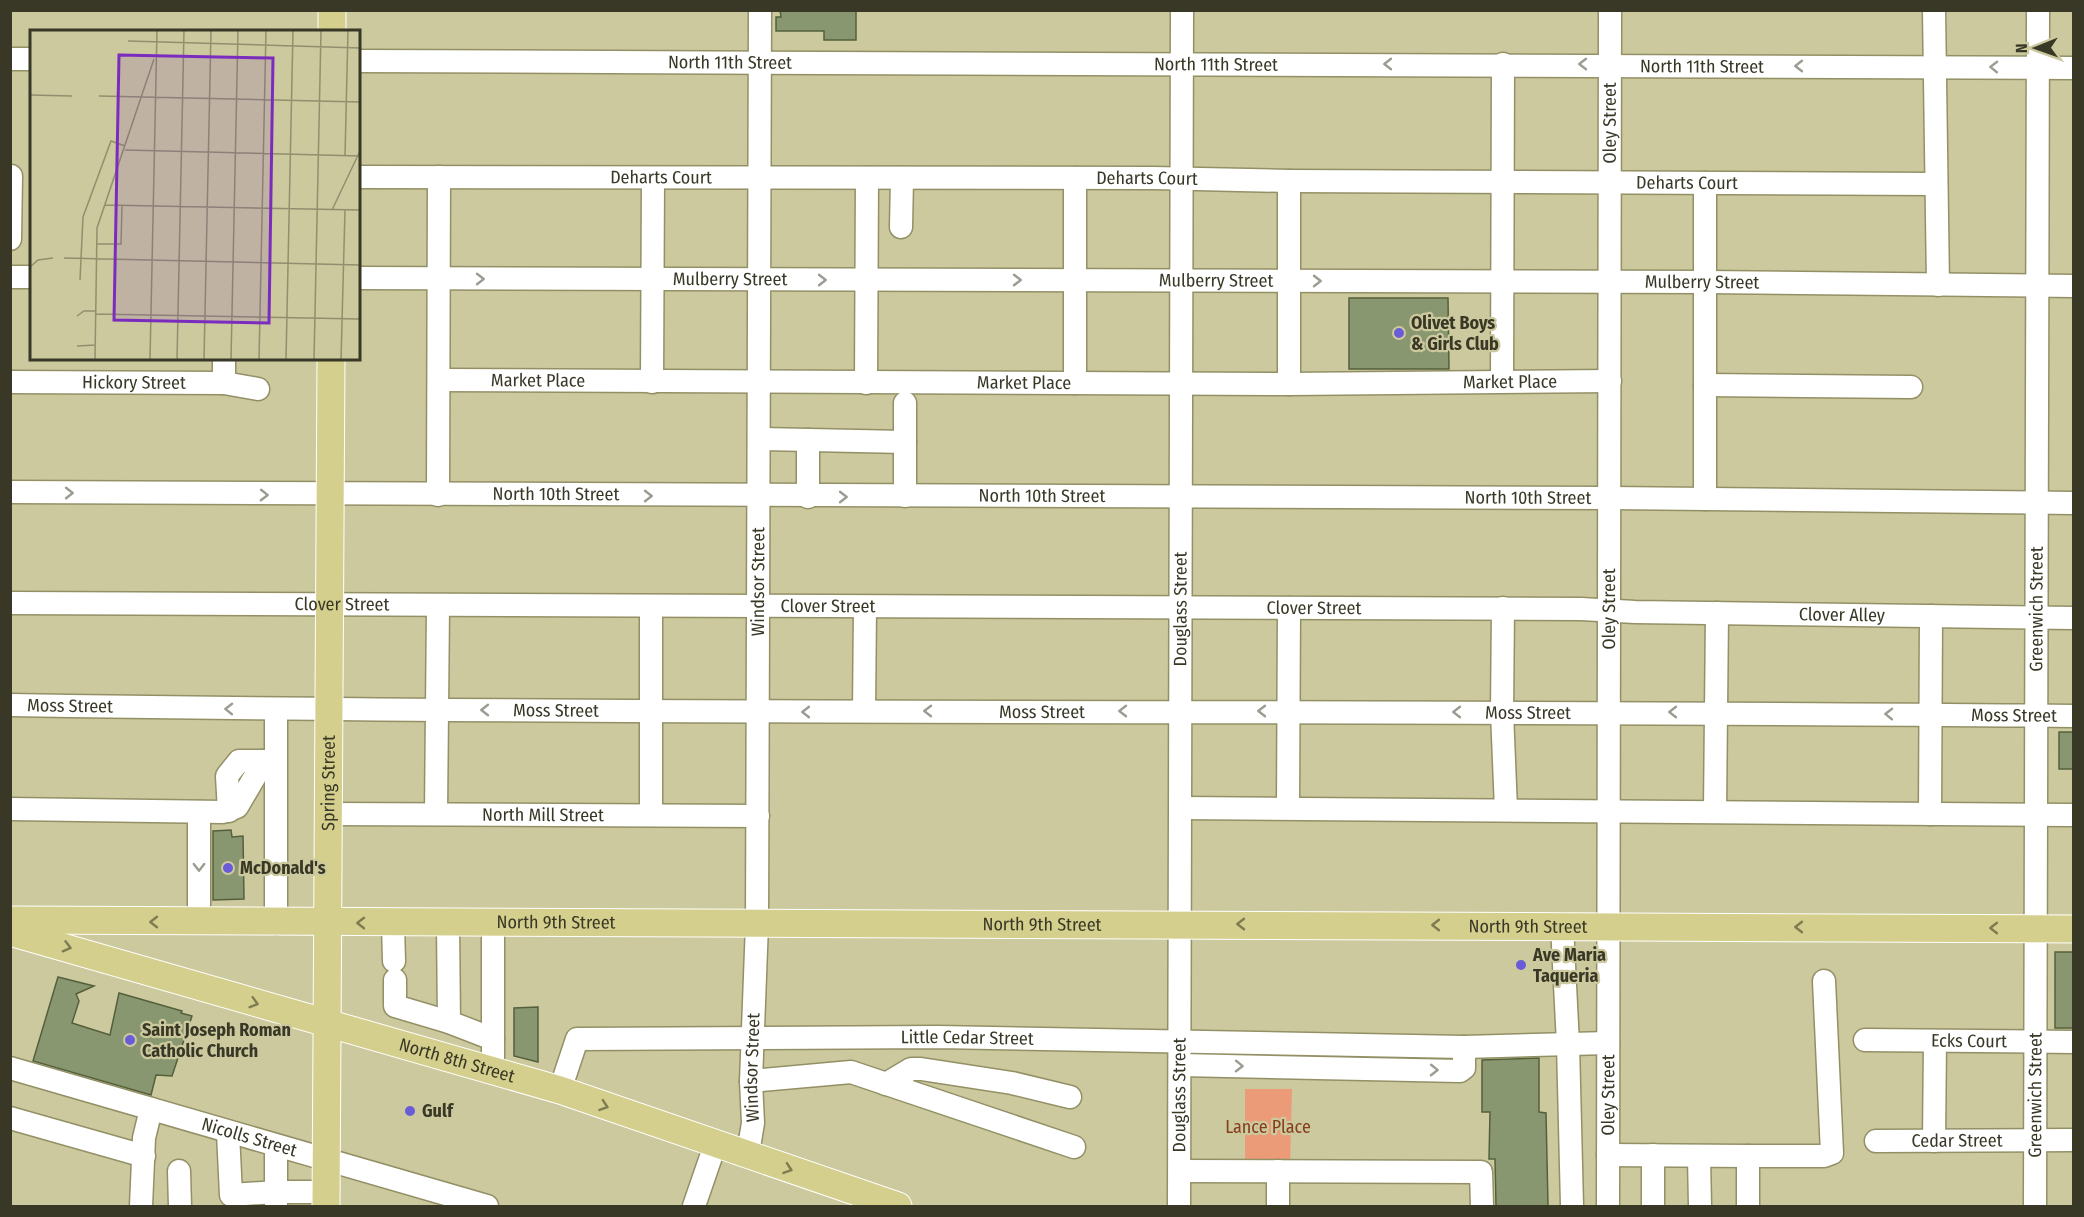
<svg xmlns="http://www.w3.org/2000/svg" width="2084" height="1217" viewBox="0 0 2084 1217" font-family="'Fira Sans Condensed',sans-serif">
  <rect width="100%" height="100%" fill="#ccc99e"/>
  <!-- green -->
  <path fill="#eb9b78" d="M1245,1089H1292L1290,1166L1245,1165Z"/>
  <!-- building -->
  <g fill="#899770" stroke="#54603c" stroke-width="1.5">
    <path d="M780,10H856V40H824V31H776V17H781Z"/>
    <path d="M1349,298H1448L1449,369H1349Z"/>
    <rect x="2059" y="732" width="14" height="37"/>
    <path d="M231,830L232,837L243,836L244,899L213,900V831Z"/>
    <rect x="2055" y="952" width="18" height="76"/>
    <path d="M58,977L94,986L76,994L79,1001L72,1023L110,1035L119,993L182,1011L181,1013L192,1016L172,1076L156,1075L151,1095L33,1061Z"/>
    <path d="M538,1007V1062L514,1056V1008Z"/>
    <path d="M1539,1058V1112L1546,1113L1548,1206H1496L1495,1159H1489L1490,1112H1482V1060Z"/>
  </g>
  <g fill="none" stroke-linecap="round" stroke-linejoin="round">
    <!-- minor casing -->
    <g stroke="#939066" stroke-width="25">
      <g id="minor">
        <path d="M1934,10L1938,285"/>
        <path d="M10,59H32"/>
        <path id="s1" d="M358,61L2074,68"/>
        <path id="s2" d="M358,177L1153,178L1289,181L1935,184"/>
        <path d="M1289,181V384"/>
        <path d="M901,227L902,178"/>
        <path d="M10,239L11,176"/>
        <path d="M10,277H32"/>
        <path id="s3" d="M358,278L1706,282L2074,286"/>
        <path id="s4" d="M439,380L1289,384L1610,381"/>
        <path d="M1502,381L1503,64"/>
        <path id="s5" d="M10,382L224,383L258,389"/>
        <path d="M652,382L653,179"/>
        <path d="M224,383V358"/>
        <path d="M866,383L867,178"/>
        <path d="M1075,383V178"/>
        <path d="M1705,385L1911,387"/>
        <path d="M905,403V496"/>
        <path d="M759,439L905,442"/>
        <path d="M808,440V497"/>
        <path id="s6" d="M10,492L1610,498L2074,503"/>
        <path d="M438,495L439,177"/>
        <path d="M1705,499V183"/>
        <path id="s7" d="M10,603L1581,609L1635,612L2074,618"/>
        <path d="M651,607V815"/>
        <path d="M1503,608L1502,712L1506,810"/>
        <path id="s8" d="M10,705C698,716 1386,709 2074,716"/>
        <path d="M864,711L865,608"/>
        <path d="M1181,808L2074,815"/>
        <path d="M1288,808L1289,608"/>
        <path d="M10,809L223,812L237,807L264,761L275,762"/>
        <path d="M229,811L227,776L239,761H264"/>
        <path d="M1715,811L1717,613"/>
        <path id="s9" d="M329,814L758,816"/>
        <path d="M436,814L438,606"/>
        <path d="M1930,814L1931,616"/>
        <path d="M199,922V812"/>
        <path d="M276,923V709"/>
        <path d="M393,924L394,961"/>
        <path d="M448,924L449,1022L493,1039"/>
        <path d="M1562,925L1568,1044L1572,1206"/>
        <path d="M395,980V1006L449,1022"/>
        <path id="s10" d="M1865,1040L2074,1042"/>
        <path d="M1180,1065L1460,1071L1464,1068V1047"/>
        <path id="s11" d="M10,1068L487,1206"/>
        <path d="M493,1071V924"/>
        <path d="M751,1081L851,1072L1074,1147"/>
        <path d="M886,1084L911,1069H921L1012,1083L1070,1097"/>
        <path id="s12" d="M560,1090L577,1039L938,1037L1464,1047L1608,1043"/>
        <path d="M10,1118L144,1156"/>
        <path d="M228,1133L231,1195L276,1192V1147"/>
        <path id="s13" d="M1876,1141L2074,1140"/>
        <path d="M1934,1141L1935,1041"/>
        <path id="s14" d="M748,1153L753,1123L751,1081L757,924L760,10"/>
        <path d="M1608,1155L1748,1156V1206"/>
        <path d="M1748,1156H1824L1832,1153L1824,981"/>
        <path d="M1699,1157L1700,1206"/>
        <path d="M179,1171L180,1206"/>
        <path d="M1180,1171L1481,1172L1482,1206"/>
        <path d="M276,1205V1192H326"/>
        <path d="M141,1206L144,1138L151,1109"/>
        <path d="M694,1206L715,1145"/>
        <path id="s15" d="M1179,1206L1182,10"/>
        <path d="M1278,1206V1171"/>
        <path id="s16" d="M1608,1206L1610,10"/>
        <path d="M1653,1206V1155"/>
        <path id="s17" d="M2035,1206L2038,10"/>
      </g>
    </g>
    <!-- major casing -->
    <g stroke="#fff" stroke-width="29">
      <g id="major">
        <path d="M332,10V32"/>
        <path id="s18" d="M10,920L2074,929"/>
        <path id="s19" d="M10,932L560,1090L898,1206"/>
        <path id="s20" d="M326,1206L331,358"/>
      </g>
    </g>
    <!-- minor -->
    <use href="#minor" stroke="#fff" stroke-width="22"/>
    <!-- major -->
    <use href="#major" stroke="#d5cf8d" stroke-width="27"/>
  </g>
  <!-- one-way arrows -->
  <defs><path id="oneway-chevron" d="M-2-3.5L2.5 0L-2 3.5" fill="none" stroke-width="1.6" stroke-linecap="round" stroke-linejoin="round" transform="scale(1.5)"/></defs>
  <g stroke="#9c9c92">
    <use href="#oneway-chevron" transform="translate(1388 64) rotate(-180)"/>
    <use href="#oneway-chevron" transform="translate(1583 64) rotate(-180)"/>
    <use href="#oneway-chevron" transform="translate(1799 66) rotate(-180)"/>
    <use href="#oneway-chevron" transform="translate(1994 67) rotate(-179)"/>
    <use href="#oneway-chevron" transform="translate(480 279)"/>
    <use href="#oneway-chevron" transform="translate(822 280)"/>
    <use href="#oneway-chevron" transform="translate(1017 280)"/>
    <use href="#oneway-chevron" transform="translate(1317 281)"/>
    <use href="#oneway-chevron" transform="translate(69 493)"/>
    <use href="#oneway-chevron" transform="translate(264 495) rotate(1)"/>
    <use href="#oneway-chevron" transform="translate(648 496)"/>
    <use href="#oneway-chevron" transform="translate(843 497)"/>
    <use href="#oneway-chevron" transform="translate(229 709) rotate(-179)"/>
    <use href="#oneway-chevron" transform="translate(485 710) rotate(-180)"/>
    <use href="#oneway-chevron" transform="translate(928 711) rotate(180)"/>
    <use href="#oneway-chevron" transform="translate(1123 711) rotate(180)"/>
    <use href="#oneway-chevron" transform="translate(1262 711) rotate(-180)"/>
    <use href="#oneway-chevron" transform="translate(806 712) rotate(180)"/>
    <use href="#oneway-chevron" transform="translate(1457 712) rotate(-180)"/>
    <use href="#oneway-chevron" transform="translate(1673 712) rotate(-180)"/>
    <use href="#oneway-chevron" transform="translate(1889 714) rotate(-179)"/>
    <use href="#oneway-chevron" transform="translate(199 867) rotate(90)"/>
    <use href="#oneway-chevron" transform="translate(1239 1066) rotate(1)"/>
    <use href="#oneway-chevron" transform="translate(1434 1070) rotate(1)"/>
  </g>
  <g stroke="#7f7c54">
    <use href="#oneway-chevron" transform="translate(154 922) rotate(-180)"/>
    <use href="#oneway-chevron" transform="translate(361 923) rotate(-180)"/>
    <use href="#oneway-chevron" transform="translate(1241 924) rotate(-180)"/>
    <use href="#oneway-chevron" transform="translate(1436 925) rotate(-180)"/>
    <use href="#oneway-chevron" transform="translate(1799 927) rotate(-180)"/>
    <use href="#oneway-chevron" transform="translate(1994 928) rotate(-180)"/>
    <use href="#oneway-chevron" transform="translate(67 947) rotate(15)"/>
    <use href="#oneway-chevron" transform="translate(254 1003) rotate(16)"/>
    <use href="#oneway-chevron" transform="translate(604 1106) rotate(19)"/>
    <use href="#oneway-chevron" transform="translate(788 1169) rotate(19)"/>
  </g>
  <!-- markers -->
  <g fill="#6a5cd6" stroke="#ccc99e" stroke-width="2">
    <circle cx="1399" cy="333" r="6"/>
    <circle cx="228" cy="868" r="6"/>
    <circle cx="1521" cy="965" r="6"/>
    <circle cx="130" cy="1040" r="6"/>
    <circle cx="410" cy="1111" r="6"/>
  </g>
  <g text-anchor="middle" dominant-baseline="central" stroke-width="4.5" stroke-linejoin="round" paint-order="stroke">
    <!-- street labels -->
    <g font-size="18" fill="#393826" stroke="#ccc99e">
      <text stroke="none"><textPath href="#s1" startOffset="372">North 11th Street</textPath></text>
      <text stroke="none"><textPath href="#s1" startOffset="858">North 11th Street</textPath></text>
      <text stroke="none"><textPath href="#s1" startOffset="1344">North 11th Street</textPath></text>
      <text stroke="none"><textPath href="#s16" startOffset="1083">Oley Street</textPath></text>
      <text stroke="none"><textPath href="#s2" startOffset="303">Deharts Court</textPath></text>
      <text stroke="none"><textPath href="#s2" startOffset="789">Deharts Court</textPath></text>
      <text stroke="none"><textPath href="#s2" startOffset="1329">Deharts Court</textPath></text>
      <text stroke="none"><textPath href="#s3" startOffset="372">Mulberry Street</textPath></text>
      <text stroke="none"><textPath href="#s3" startOffset="858">Mulberry Street</textPath></text>
      <text stroke="none"><textPath href="#s3" startOffset="1344">Mulberry Street</textPath></text>
      <text stroke="none"><textPath href="#s4" startOffset="99">Market Place</textPath></text>
      <text stroke="none"><textPath href="#s4" startOffset="1071">Market Place</textPath></text>
      <text stroke="none"><textPath href="#s5" startOffset="124">Hickory Street</textPath></text>
      <text stroke="none"><textPath href="#s4" startOffset="585">Market Place</textPath></text>
      <text stroke="none"><textPath href="#s6" startOffset="546">North 10th Street</textPath></text>
      <text stroke="none"><textPath href="#s6" startOffset="1032">North 10th Street</textPath></text>
      <text stroke="none"><textPath href="#s6" startOffset="1518">North 10th Street</textPath></text>
      <text stroke="none"><textPath href="#s14" startOffset="572">Windsor Street</textPath></text>
      <text stroke="none"><textPath href="#s7" startOffset="332">Clover Street</textPath></text>
      <text stroke="none"><textPath href="#s7" startOffset="818">Clover Street</textPath></text>
      <text stroke="none"><textPath href="#s7" startOffset="1304">Clover Street</textPath></text>
      <text stroke="none"><textPath href="#s15" startOffset="597">Douglass Street</textPath></text>
      <text stroke="none"><textPath href="#s16" startOffset="597">Oley Street</textPath></text>
      <text stroke="none"><textPath href="#s17" startOffset="597">Greenwich Street</textPath></text>
      <text stroke="none"><textPath href="#s7" startOffset="1832">Clover Alley</textPath></text>
      <text stroke="none"><textPath href="#s8" startOffset="60">Moss Street</textPath></text>
      <text stroke="none"><textPath href="#s8" startOffset="546">Moss Street</textPath></text>
      <text stroke="none"><textPath href="#s8" startOffset="1032">Moss Street</textPath></text>
      <text stroke="none"><textPath href="#s8" startOffset="1518">Moss Street</textPath></text>
      <text stroke="none"><textPath href="#s8" startOffset="2004">Moss Street</textPath></text>
      <text stroke="none"><textPath href="#s20" startOffset="423">Spring Street</textPath></text>
      <text stroke="none"><textPath href="#s9" startOffset="214">North Mill Street</textPath></text>
      <text stroke="none"><textPath href="#s18" startOffset="546">North 9th Street</textPath></text>
      <text stroke="none"><textPath href="#s18" startOffset="1032">North 9th Street</textPath></text>
      <text stroke="none"><textPath href="#s18" startOffset="1518">North 9th Street</textPath></text>
      <text stroke="none"><textPath href="#s12" startOffset="444">Little Cedar Street</textPath></text>
      <text stroke="none"><textPath href="#s10" startOffset="104">Ecks Court</textPath></text>
      <text stroke="none"><textPath href="#s19" startOffset="465">North 8th Street</textPath></text>
      <text stroke="none"><textPath href="#s14" startOffset="86">Windsor Street</textPath></text>
      <text stroke="none"><textPath href="#s15" startOffset="111">Douglass Street</textPath></text>
      <text stroke="none"><textPath href="#s16" startOffset="111">Oley Street</textPath></text>
      <text stroke="none"><textPath href="#s17" startOffset="111">Greenwich Street</textPath></text>
      <text stroke="none"><textPath href="#s11" startOffset="249">Nicolls Street</textPath></text>
      <text stroke="none"><textPath href="#s13" startOffset="81">Cedar Street</textPath></text>
    </g>
    <!-- poi labels -->
    <g font-size="18" font-weight="bold" fill="#393826" stroke="#ccc99e" text-anchor="start">
      <text x="1411" y="323">Olivet Boys<tspan x="1411" dy="21">&amp; Girls Club</tspan></text>
      <text x="240" y="868">McDonald's</text>
      <text x="1533" y="955">Ave Maria<tspan x="1533" dy="21">Taqueria</tspan></text>
      <text x="142" y="1030">Saint Joseph Roman<tspan x="142" dy="21">Catholic Church</tspan></text>
      <text x="422" y="1111">Gulf</text>
    </g>
    <!-- park labels -->
    <g font-size="18" fill="#853e1d" stroke="#ccc99e">
      <text x="1268" y="1127">Lance Place</text>
    </g>
  </g>
  <!-- overview -->
  <g transform="translate(30 30)">
    <rect width="330" height="330" fill="#ccc99e"/>
    <path fill="none" stroke="#918f6e" stroke-width="1.5" d="M98,11L330,18M0,65L42,66M69,66L330,72M95,120L330,126M315,126L318,0M75,175L330,180M302,180L330,121M67,214H91L92,175M34,228L330,235M0,237L8,230L23,228M50,250L53,187L81,111L95,116M66,284L330,289M47,286L54,281H66M47,316L66,315M65,330L67,198L124,29M120,330L127,0M147,330L154,0M174,330L181,0M201,330L208,0M229,330L236,0M256,330L263,0M284,330L291,0M311,330L315,180"/>
    <path fill="#7b2cbf" fill-opacity="0.15" stroke="#7b2cbf" stroke-width="3" d="M89,25L243,28L239,293L84,290Z"/>
    <rect width="330" height="330" fill="none" stroke="#393826" stroke-width="3"/>
  </g>
  <!-- border -->
  <rect width="2084" height="1217" fill="none" stroke="#393826" stroke-width="24"/>
  <!-- north arrow -->
  <g transform="translate(2036 48) rotate(269)" stroke="#ccc99e" stroke-width="4.5" paint-order="stroke">
  <path d="M0-4.5L10 22L0 15L-10 22Z" fill="#393826"/>
  <text y="-9" font-size="16" font-weight="bold" text-anchor="middle" fill="#393826">N</text>
  </g>
</svg>
